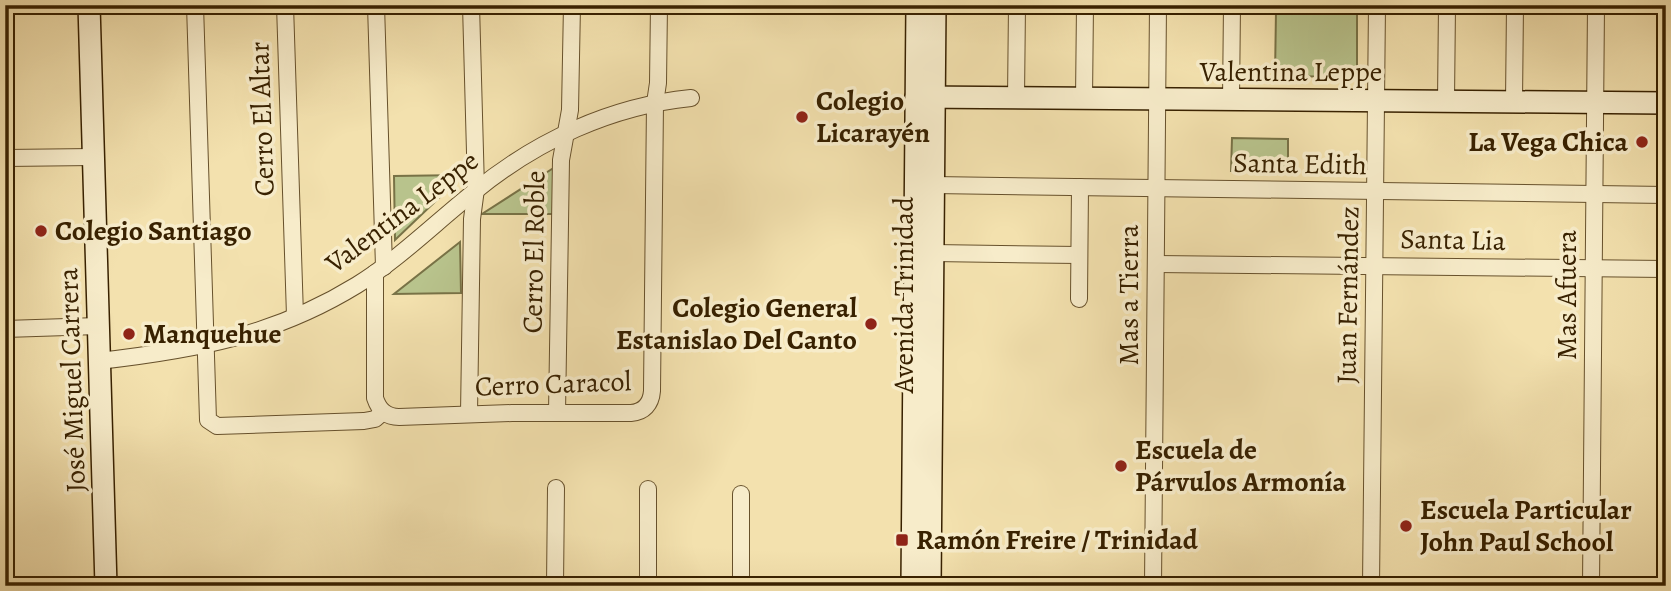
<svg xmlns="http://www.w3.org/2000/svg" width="1671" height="591" viewBox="0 0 1671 591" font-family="Alegreya,serif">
  <rect width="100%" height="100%" fill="#f3e1ae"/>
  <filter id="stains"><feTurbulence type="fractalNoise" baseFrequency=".00286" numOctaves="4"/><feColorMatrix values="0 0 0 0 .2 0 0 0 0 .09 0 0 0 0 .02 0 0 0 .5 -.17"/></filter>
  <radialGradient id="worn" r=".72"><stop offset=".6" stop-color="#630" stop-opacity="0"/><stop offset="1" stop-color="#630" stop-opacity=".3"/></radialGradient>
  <!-- green -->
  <g fill="#b8c38c" stroke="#787246" stroke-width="2">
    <path d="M1276,11L1357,12V77L1275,76Z"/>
    <path d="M1232,138L1288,139V172L1231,171Z"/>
    <path d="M555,167L554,214H482Z"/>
    <path d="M463,175L395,240L394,176Z"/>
    <path d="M460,242L461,293L394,294Z"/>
  </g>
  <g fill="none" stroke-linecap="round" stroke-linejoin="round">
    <!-- street casing -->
    <g stroke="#67512c" stroke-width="18">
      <g id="street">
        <path d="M195,5L208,420L217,426L364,421L375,419L383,412"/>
        <path d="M285,5L295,316"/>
        <path d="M376,5L384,267"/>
        <path d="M1016,98L1017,5"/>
        <path d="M1084,99L1085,5"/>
        <path d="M1231,100L1232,5"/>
        <path d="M1446,101L1447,5"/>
        <path d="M1514,102L1515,5"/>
        <path d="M5,158L93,157"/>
        <path d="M933,185L1666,195"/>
        <path d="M933,253L1079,255"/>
        <path d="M1156,264L1666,269"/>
        <path d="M375,273V398C379,410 386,417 399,417L512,413H631C644,412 651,404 652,391L655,103L658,83L659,5"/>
        <path d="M1079,299L1080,187"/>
        <path d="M5,329L98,326"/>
        <path d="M99,361C195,350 274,336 357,285C399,259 435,223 474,192C536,141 611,106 691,98"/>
        <path d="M557,413L561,160L570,110L572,5"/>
        <path d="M469,414L472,219L476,189L471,5"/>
        <path d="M555,586L556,488"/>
        <path d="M648,586V489"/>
        <path d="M741,586V494"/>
        <path d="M929,586H980"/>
        <path d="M1153,586L1158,5"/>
        <path d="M1371,586L1377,5"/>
        <path d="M1591,586L1596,5"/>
      </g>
    </g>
    <!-- secondary casing -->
    <g stroke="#382100" stroke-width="24">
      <g id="secondary">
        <path d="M89,5L106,586"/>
        <path d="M916,97L1666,103"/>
        <path d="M912,586L917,5"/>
        <path d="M930,586L935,5"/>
      </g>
    </g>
    <!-- street -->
    <use href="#street" stroke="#f7ecca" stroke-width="16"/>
    <!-- secondary -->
    <use href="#secondary" stroke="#f7ecca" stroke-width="21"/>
  </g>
  <!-- markers -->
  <g fill="#8f2418" stroke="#f7ecca" stroke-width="2.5">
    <circle cx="802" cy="117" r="7"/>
    <circle cx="1642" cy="142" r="7"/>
    <circle cx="41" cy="231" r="7"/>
    <circle cx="871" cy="324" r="7"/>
    <circle cx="129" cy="334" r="7"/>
    <circle cx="1121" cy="466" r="7"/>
    <circle cx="1406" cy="526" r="7"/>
    <rect x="895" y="533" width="14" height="14" rx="3.5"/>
  </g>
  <g text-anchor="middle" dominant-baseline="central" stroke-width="7" stroke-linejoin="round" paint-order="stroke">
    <!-- street labels -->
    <g font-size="28" fill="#382100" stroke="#f7ecca">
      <text x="1291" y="72">Valentina Leppe</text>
      <text transform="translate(262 119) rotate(-92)">Cerro El Altar</text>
      <text transform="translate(1300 164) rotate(1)">Santa Edith</text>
      <text transform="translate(402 212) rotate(-37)">Valentina Leppe</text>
      <text transform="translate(1453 240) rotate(1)">Santa Lia</text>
      <text transform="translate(534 252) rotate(-89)">Cerro El Roble</text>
      <text transform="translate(904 295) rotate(-90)">Avenida Trinidad</text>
      <text transform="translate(1129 295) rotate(-90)">Mas a Tierra</text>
      <text transform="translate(1348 295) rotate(-89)">Juan Fernández</text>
      <text transform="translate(1567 295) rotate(-90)">Mas Afuera</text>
      <text transform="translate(72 380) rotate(-92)">José Miguel Carrera</text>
      <text transform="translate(553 384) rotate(-2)">Cerro Caracol</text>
    </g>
    <!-- poi labels -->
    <g font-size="28" font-weight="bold" fill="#382100" stroke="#f7ecca" text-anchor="start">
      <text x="816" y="101">Colegio<tspan x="816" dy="32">Licarayén</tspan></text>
      <text x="1628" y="142" text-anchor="end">La Vega Chica</text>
      <text x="55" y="231">Colegio Santiago</text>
      <text x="857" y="308" text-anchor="end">Colegio General<tspan x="857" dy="32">Estanislao Del Canto</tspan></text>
      <text x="143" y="334">Manquehue</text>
      <text x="1135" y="450">Escuela de<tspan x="1135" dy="32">Párvulos Armonía</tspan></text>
      <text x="1420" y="510">Escuela Particular<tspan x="1420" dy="32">John Paul School</tspan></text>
      <text x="916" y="540">Ramón Freire / Trinidad</text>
    </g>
  </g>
  <!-- margin -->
  <rect width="1671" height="591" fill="none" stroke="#f3e1ae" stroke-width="28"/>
  <rect x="7" y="7" width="1657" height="577" fill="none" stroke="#382100" stroke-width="3.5"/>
  <rect x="14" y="14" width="1643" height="563" fill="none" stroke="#382100" stroke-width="2"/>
  <rect width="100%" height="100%" filter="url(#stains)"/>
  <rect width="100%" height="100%" fill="url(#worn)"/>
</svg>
